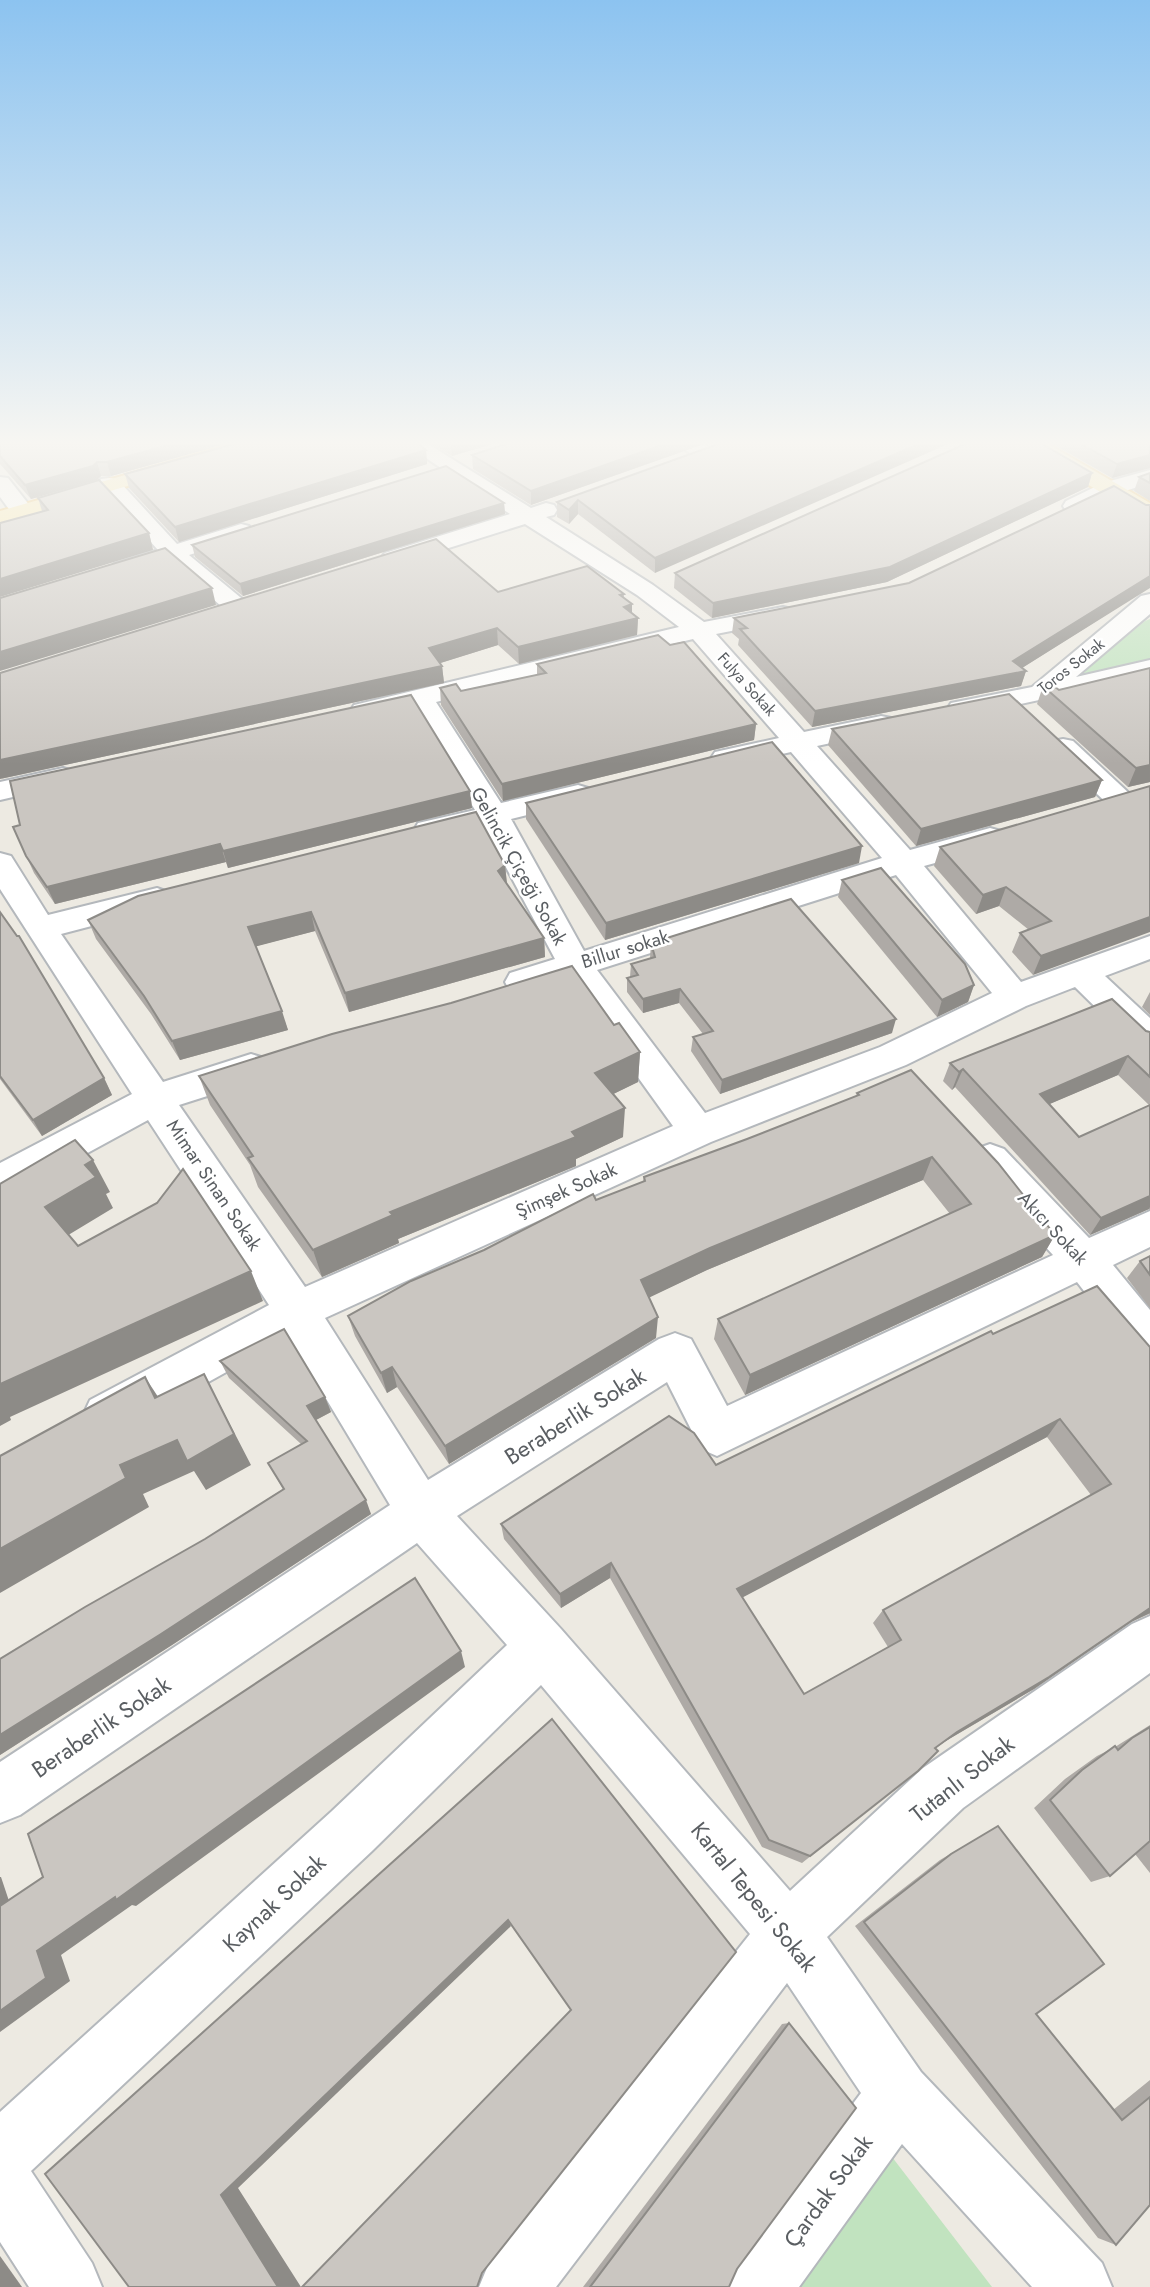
<svg xmlns="http://www.w3.org/2000/svg" width="1150" height="2287" viewBox="0 0 1150 2287" font-family="Jost,sans-serif">
  <rect width="100%" height="100%" fill="#edeae2"/>
  <!-- green -->
  <g fill="#c1e3bf">
    <path d="M1150,619V662L1073,680L1145,621Z"/>
    <path d="M872,2131L992,2287H765Z"/>
  </g>
  <g fill="none" stroke-linecap="round" stroke-linejoin="round">
    <!-- minor casing -->
    <g stroke="#b4b8bc" stroke-width="4">
      <g id="minor">
        <path d="M405,444H428L531,508L546,503L554,505L557,510L554,515L546,517L653,585L704,622L783,607L792,609L795,614L792,619L716,634L804,732L881,716L891,718L895,724L891,730L817,746L910,850L990,828L1001,831L1005,838L1001,845L924,866L1021,982L1150,936V959L1105,976L1150,1018V1052L1137,1048L1075,987L1026,1006L906,1065L711,1142L325,1318L428,1480L659,1339L675,1333L691,1339L727,1406L1053,1255L976,1171L971,1160L976,1149L990,1144L1004,1149L1089,1238L1150,1211V1247L1113,1265L1150,1310V1363L1135,1357L1077,1282L717,1456L701,1449L667,1382L457,1516L561,1629L790,1891L923,1768L1132,1624L1150,1616V1673L963,1808L827,1937L921,2072L1102,2263L1112,2287H1032L902,2144L799,2287H723L733,2263L861,2093L787,1983L556,2287H479L489,2263L750,1934L541,1685L372,1851L31,2171L92,2263L102,2287H29L0,2242V2112L332,1811L507,1645L417,1543L20,1815L0,1823V1762L390,1505L289,1337L122,1430L106,1436L90,1430L83,1415L90,1400L269,1305L148,1120L14,1193L0,1198V1163L132,1094L0,889V853L11,856L48,915L157,888L168,892L173,899L168,906L61,934L163,1082L251,1054L264,1058L269,1068L264,1078L179,1105L305,1287L673,1126L568,980L522,994L510,991L505,982L510,973L555,959L484,826L429,839L418,837L414,830L418,823L475,810L413,707L364,719L354,717L350,711L354,705L679,627L637,595L525,524L401,563H385L381,558L385,553L510,514ZM693,639L779,738L715,752L711,758L715,764L725,767L791,752L882,858L584,951L511,819L588,800L593,794L588,788L578,785L501,803L436,702ZM896,875L992,993L880,1047L705,1113L597,970Z"/>
        <path d="M680,444H704L713,452L710,456C699,459 687,454 680,444Z"/>
        <path d="M1150,470V483L1119,493L1082,511H1066L1063,506L1066,501L1103,483Z"/>
        <path d="M0,477L8,478L30,506L33,511L30,516H14L0,497Z"/>
        <path d="M109,478L117,479L177,544L241,524L249,526L252,531L249,536L189,555L246,602L249,607L246,612L237,614L228,612L169,561L122,576L114,574L110,569L114,564L158,550L98,484L101,479Z"/>
        <path d="M1150,594V614L1076,677L1150,660V676L961,717L951,715L947,709L951,703L1032,687L1141,596Z"/>
        <path d="M1063,739L1073,741L1131,795L1136,801L1131,807L1121,810L1111,807L1053,753L1049,747L1053,741Z"/>
        <path d="M63,768L73,771L77,777L73,783L0,800V782Z"/>
      </g>
    </g>
    <!-- major casing -->
    <g stroke="#ebbc5c" stroke-width="4">
      <g id="major">
        <path d="M233,444H265L262,448L117,489L0,525V511Z"/>
        <path d="M1024,444H1048L1150,503V519L1142,517L1027,448Z"/>
      </g>
    </g>
    <!-- minor -->
    <use href="#minor" fill="#fff" fill-rule="evenodd"/>
    <!-- major -->
    <use href="#major" fill="#fceaa8" fill-rule="evenodd"/>
  </g>
  <!-- wall -->
  <g fill="#aeaaa6" fill-rule="evenodd">
    <path d="M0,444H225L111,476H101L97,480L31,499L0,464Z"/>
    <path d="M432,444H492L452,456Z"/>
    <path d="M704,444L531,505L473,469L472,455Z"/>
    <path d="M718,444L655,573L578,514L569,524L557,517V502Z"/>
    <path d="M1053,444H1150V468L1112,478Z"/>
    <path d="M426,450L427,464L179,542L129,488L125,474Z"/>
    <path d="M1092,473L1088,487L887,582L712,618L674,588L675,573Z"/>
    <path d="M1150,473V501L1134,491L1139,477Z"/>
    <path d="M38,498L149,533L153,550L42,511Z"/>
    <path d="M504,503L505,514L243,596L195,557L192,545Z"/>
    <path d="M1146,505L1139,594L1022,668L1026,671L1021,686L812,727L738,645L739,639L732,633L734,618L909,583Z"/>
    <path d="M498,592L624,594V598L632,613L638,618L637,635L519,664L498,645L440,663L442,666L444,683L0,779Z"/>
    <path d="M670,645L756,724L754,740L503,801L441,705L440,688L461,691L537,675V664Z"/>
    <path d="M1150,668V782L1128,787L1037,704L1043,686L1059,690Z"/>
    <path d="M832,729L1102,780L1095,797L916,846L828,745Z"/>
    <path d="M1150,786L1033,975L1012,952L1020,933L1029,930L999,906L976,914L934,866L940,847Z"/>
    <path d="M470,791L472,808L228,868L226,862L55,904L34,873L13,827Z"/>
    <path d="M526,803L859,863L605,940L526,819Z"/>
    <path d="M505,865L507,884L544,938L545,957L349,1012L315,931L256,946L288,1030L180,1060L151,1014L96,939L88,920Z"/>
    <path d="M842,880L974,985L968,1002L937,1017L838,897Z"/>
    <path d="M0,912L104,1078L112,1095L42,1136L0,1079Z"/>
    <path d="M651,943L892,1033L720,1094L691,1051L693,1037L703,1034L679,1003L643,1013L627,992V978L630,977L631,964L650,958Z"/>
    <path d="M1150,992V1015L1142,1007Z"/>
    <path d="M614,1025L640,1052L638,1082L613,1094L623,1137L576,1159V1166L398,1239L399,1243L322,1277L258,1187L250,1165L210,1105L199,1076Z"/>
    <path d="M1146,1031L1150,1032V1210L1149,1209L1090,1235L955,1087L952,1090L943,1081L950,1063ZM1118,1075L1149,1105L1079,1137L1049,1104Z"/>
    <path d="M857,1093L1055,1235L1042,1257L745,1395L714,1339L718,1319L950,1214L923,1180L707,1270L649,1297L656,1338L449,1464L397,1387L387,1393L355,1336L348,1316L484,1250L596,1200L643,1182L644,1177L747,1139L856,1096Z"/>
    <path d="M1150,1256V1308L1127,1278L1140,1261Z"/>
    <path d="M993,1334L1150,1347V1615L1149,1614L1131,1622L1034,1689L944,1742L936,1748L918,1771L802,1863L762,1847L610,1578L561,1608L504,1539L501,1524L716,1465ZM1047,1437L1091,1495L883,1610L873,1623L888,1647L804,1694L742,1597Z"/>
    <path d="M220,1361L325,1397L331,1412L316,1420L371,1514L172,1645L0,1755V1659L205,1539L283,1489L268,1463L301,1444L229,1378Z"/>
    <path d="M1150,1725V1873L1135,1854L1110,1876L1091,1882L1034,1808L1065,1779L1097,1756L1115,1747Z"/>
    <path d="M998,1826L1036,2014L1113,2110L1150,2080V2205L1116,2245L1098,2238L855,1926L940,1860Z"/>
    <path d="M789,2023L737,2269L729,2287H583L782,2024Z"/>
  </g>
  <!-- shaded-wall -->
  <g fill="#8d8b87">
    <path d="M172,444H225L111,476L107,462Z"/>
    <path d="M451,444H492L452,456Z"/>
    <path d="M665,444H704L531,505V491Z"/>
    <path d="M919,444H948L655,573V558Z"/>
    <path d="M426,450L427,464L179,542L175,527Z"/>
    <path d="M1150,455V468L1112,478L1117,464Z"/>
    <path d="M97,462L101,476L97,480L31,499L25,485Z"/>
    <path d="M1092,473L1088,487L887,582L712,618L713,603Z"/>
    <path d="M578,500V514L569,524V510Z"/>
    <path d="M504,503L505,514L243,596L240,584Z"/>
    <path d="M149,533L153,550L0,597V579Z"/>
    <path d="M1150,576V588L1014,673L1026,671L1021,686L812,727L815,711L1013,661Z"/>
    <path d="M212,588L216,605L0,671V652Z"/>
    <path d="M632,604V619L638,618L637,635L519,664L518,647Z"/>
    <path d="M497,628L498,645L431,666L429,648Z"/>
    <path d="M442,666L444,683L0,779V760Z"/>
    <path d="M756,724L754,740L503,801L502,784Z"/>
    <path d="M1150,765V782L1128,787L1136,768Z"/>
    <path d="M1102,780L1095,797L916,846L921,829Z"/>
    <path d="M470,791L472,808L228,868L223,851Z"/>
    <path d="M220,844L226,862L55,904L47,887Z"/>
    <path d="M862,846L859,863L605,940L606,923Z"/>
    <path d="M505,865L507,885L498,871Z"/>
    <path d="M1006,887L999,906L976,914L983,895Z"/>
    <path d="M311,912L315,931L254,947L248,927Z"/>
    <path d="M1150,917V932L1033,975L1041,956Z"/>
    <path d="M544,938L545,957L349,1012L345,993Z"/>
    <path d="M974,985L968,1002L937,1017L942,1000Z"/>
    <path d="M680,989L679,1003L643,1013V999Z"/>
    <path d="M282,1011L288,1030L180,1060L172,1041Z"/>
    <path d="M896,1019L892,1033L720,1094L722,1080Z"/>
    <path d="M640,1052L638,1082L595,1103V1073Z"/>
    <path d="M1128,1056L1118,1075L1031,1112L1040,1094Z"/>
    <path d="M963,1069L955,1087L952,1090L959,1072Z"/>
    <path d="M104,1078L112,1095L42,1136L33,1120Z"/>
    <path d="M625,1108L623,1137L576,1159V1166L398,1239L399,1243L322,1277L313,1250L390,1212L572,1132Z"/>
    <path d="M932,1157L923,1180L707,1270L640,1302L641,1280L710,1248Z"/>
    <path d="M93,1160L110,1192L106,1194L113,1208L65,1237L45,1207L85,1165Z"/>
    <path d="M1150,1196V1207L1149,1209L1090,1235L1101,1218Z"/>
    <path d="M1055,1235L1042,1257L745,1395L750,1375Z"/>
    <path d="M251,1271L263,1301L10,1417L11,1420L0,1426V1384Z"/>
    <path d="M658,1317L656,1338L449,1464L445,1446Z"/>
    <path d="M392,1367L397,1387L387,1393L381,1373Z"/>
    <path d="M204,1374L251,1465L206,1490L194,1471L143,1494L149,1507L0,1593V1549L120,1465Z"/>
    <path d="M145,1377L166,1409L155,1398Z"/>
    <path d="M325,1397L331,1412L314,1421L307,1406Z"/>
    <path d="M1060,1419L1047,1437L732,1603L737,1589Z"/>
    <path d="M366,1500L371,1514L172,1645L0,1755V1735Z"/>
    <path d="M611,1563L610,1578L561,1608L560,1594Z"/>
    <path d="M1150,1608V1613L1131,1622L1034,1689L944,1742L923,1757L957,1732Z"/>
    <path d="M461,1651L465,1667L136,1906L132,1905L61,1955L70,1981L0,2032V2011L37,1951Z"/>
    <path d="M0,1877H1L15,1919L0,1915Z"/>
    <path d="M508,1920L511,1926L238,2188L301,2287H278L221,2195Z"/>
    <path d="M0,2256L22,2287H0Z"/>
  </g>
  <!-- building -->
  <g fill="#cac6c1" stroke="#8d8b87" stroke-width="2" fill-rule="evenodd">
    <path d="M0,444H172L107,462H97L93,466L25,485L0,456Z"/>
    <path d="M234,444H418L426,450L175,527L125,474Z"/>
    <path d="M506,444H665L531,491L472,455Z"/>
    <path d="M718,444H919L655,558L578,500L569,510L557,502Z"/>
    <path d="M965,444H1042L1092,473L890,567L713,603L675,573Z"/>
    <path d="M1081,444H1150V455L1117,464Z"/>
    <path d="M446,466L504,503L240,584L192,545Z"/>
    <path d="M1150,473V483L1139,477Z"/>
    <path d="M99,480L149,533L0,579V523L48,510L38,498Z"/>
    <path d="M1114,486L1146,505H1150V576L1013,661L1026,671L815,711L740,629L747,628L734,618L909,583Z"/>
    <path d="M436,539L498,592L587,566L624,594L620,595L632,604L624,607L638,618L518,647L497,628L429,648L442,666L0,760V673Z"/>
    <path d="M165,548L212,588L0,652V598Z"/>
    <path d="M658,635L670,645L684,642L756,724L502,784L440,688L456,684L461,691L546,673L537,664Z"/>
    <path d="M1150,668V765L1136,768L1043,686L1051,684L1059,690Z"/>
    <path d="M1009,694L1102,780L921,829L832,729Z"/>
    <path d="M411,695L470,791L223,851L220,844L47,887L26,856L13,827L20,825L10,781Z"/>
    <path d="M772,742L862,846L606,923L526,803Z"/>
    <path d="M1150,786V917L1041,956L1020,933L1051,921L1006,887L983,895L940,847Z"/>
    <path d="M476,812L505,865L498,871L544,938L345,993L311,912L248,927L282,1011L172,1041L144,996L88,920L138,896Z"/>
    <path d="M881,868L965,964L974,985L942,1000L842,880Z"/>
    <path d="M791,899L896,1019L722,1080L693,1037L713,1031L680,989L643,999L627,978L638,975L631,964L655,957L651,943Z"/>
    <path d="M0,912L17,936H19L104,1078L33,1120L0,1076Z"/>
    <path d="M572,966L614,1025L619,1023L640,1052L595,1073L625,1108L572,1132L576,1137L390,1212L393,1215L313,1250L248,1158L253,1156L199,1076L332,1034L451,1003Z"/>
    <path d="M1112,999L1146,1031L1150,1032V1077L1128,1056L1040,1094L1079,1137L1150,1105V1196L1101,1218L963,1069L959,1072L950,1063Z"/>
    <path d="M911,1070L998,1163L1055,1235L750,1375L718,1319L971,1204L932,1157L710,1248L641,1280L658,1317L445,1446L392,1367L381,1373L348,1316L411,1281L484,1250L593,1194L596,1200L645,1181L644,1177L747,1139L859,1095L857,1093Z"/>
    <path d="M75,1140L93,1160L85,1165L96,1177L45,1207L78,1246L157,1203L183,1169L251,1271L0,1384V1184Z"/>
    <path d="M1150,1256V1275L1140,1261Z"/>
    <path d="M1097,1286L1150,1347V1608L1049,1677L957,1732L935,1748L938,1751L918,1771L810,1856L769,1840L611,1563L560,1594L501,1524L669,1416L694,1433L716,1465L991,1331L993,1334ZM1060,1419L1111,1484L883,1610L901,1640L804,1694L737,1589Z"/>
    <path d="M284,1329L325,1397L307,1406L366,1500L161,1634L0,1735V1659L85,1607L205,1539L284,1489L268,1463L307,1441L220,1361Z"/>
    <path d="M204,1374L234,1434L187,1461L177,1440L120,1465L126,1478L0,1549V1456L145,1377L155,1398Z"/>
    <path d="M415,1578L461,1651L116,1900L115,1897L37,1951L46,1978L0,2011V1906L43,1877L28,1834Z"/>
    <path d="M552,1719L736,1952L482,2273L477,2287H302L571,2010L508,1920L221,2195L278,2287H129L45,2174Z"/>
    <path d="M1150,1727V1841L1110,1876L1050,1800L1082,1770L1115,1746L1118,1750L1132,1738Z"/>
    <path d="M998,1826L1104,1964L1036,2014L1122,2120L1150,2097V2205L1116,2245L864,1922L951,1854Z"/>
    <path d="M789,2023L856,2108L737,2269L729,2287H590Z"/>
  </g>
  <!-- sky -->
  <linearGradient id="sky" x2="0" y2="1"><stop stop-color="#8cc3f0"/><stop offset="0.58" stop-color="#f7f6f2"/><stop offset="1" stop-color="#f7f6f2" stop-opacity="0"/></linearGradient>
  <rect width="1150" height="764" fill="url(#sky)"/>
  <g text-anchor="middle" dominant-baseline="central" stroke-width="5" stroke-linejoin="round" paint-order="stroke">
    <!-- far-street labels -->
    <g font-size="16" fill="#5a5e62" stroke="#fff">
      <text transform="translate(1071 666) rotate(-38)">Toros Sokak</text>
      <text transform="translate(747 684) rotate(48)">Fulya Sokak</text>
    </g>
    <!-- street labels -->
    <g font-size="19" fill="#5a5e62" stroke="#fff">
      <text transform="translate(519 866) rotate(61)">Gelincik Çiçeği Sokak</text>
      <text transform="translate(625 949) rotate(-17)">Billur sokak</text>
      <text transform="translate(214 1185) rotate(56)">Mimar Sinan Sokak</text>
      <text transform="translate(566 1190) rotate(-24)">Şimşek Sokak</text>
      <text transform="translate(1053 1228) rotate(47)">Akıcı Sokak</text>
    </g>
    <!-- near-street labels -->
    <g font-size="23" fill="#5a5e62" stroke="#fff">
      <text transform="translate(575 1416) rotate(-32)">Beraberlik Sokak</text>
      <text transform="translate(101 1727) rotate(-34)">Beraberlik Sokak</text>
      <text transform="translate(962 1779) rotate(-38)">Tutanlı Sokak</text>
      <text transform="translate(754 1897) rotate(51)">Kartal Tepesi Sokak</text>
      <text transform="translate(274 1903) rotate(-43)">Kaynak Sokak</text>
      <text transform="translate(828 2191) rotate(-54)">Çardak Sokak</text>
    </g>
  </g>
</svg>
